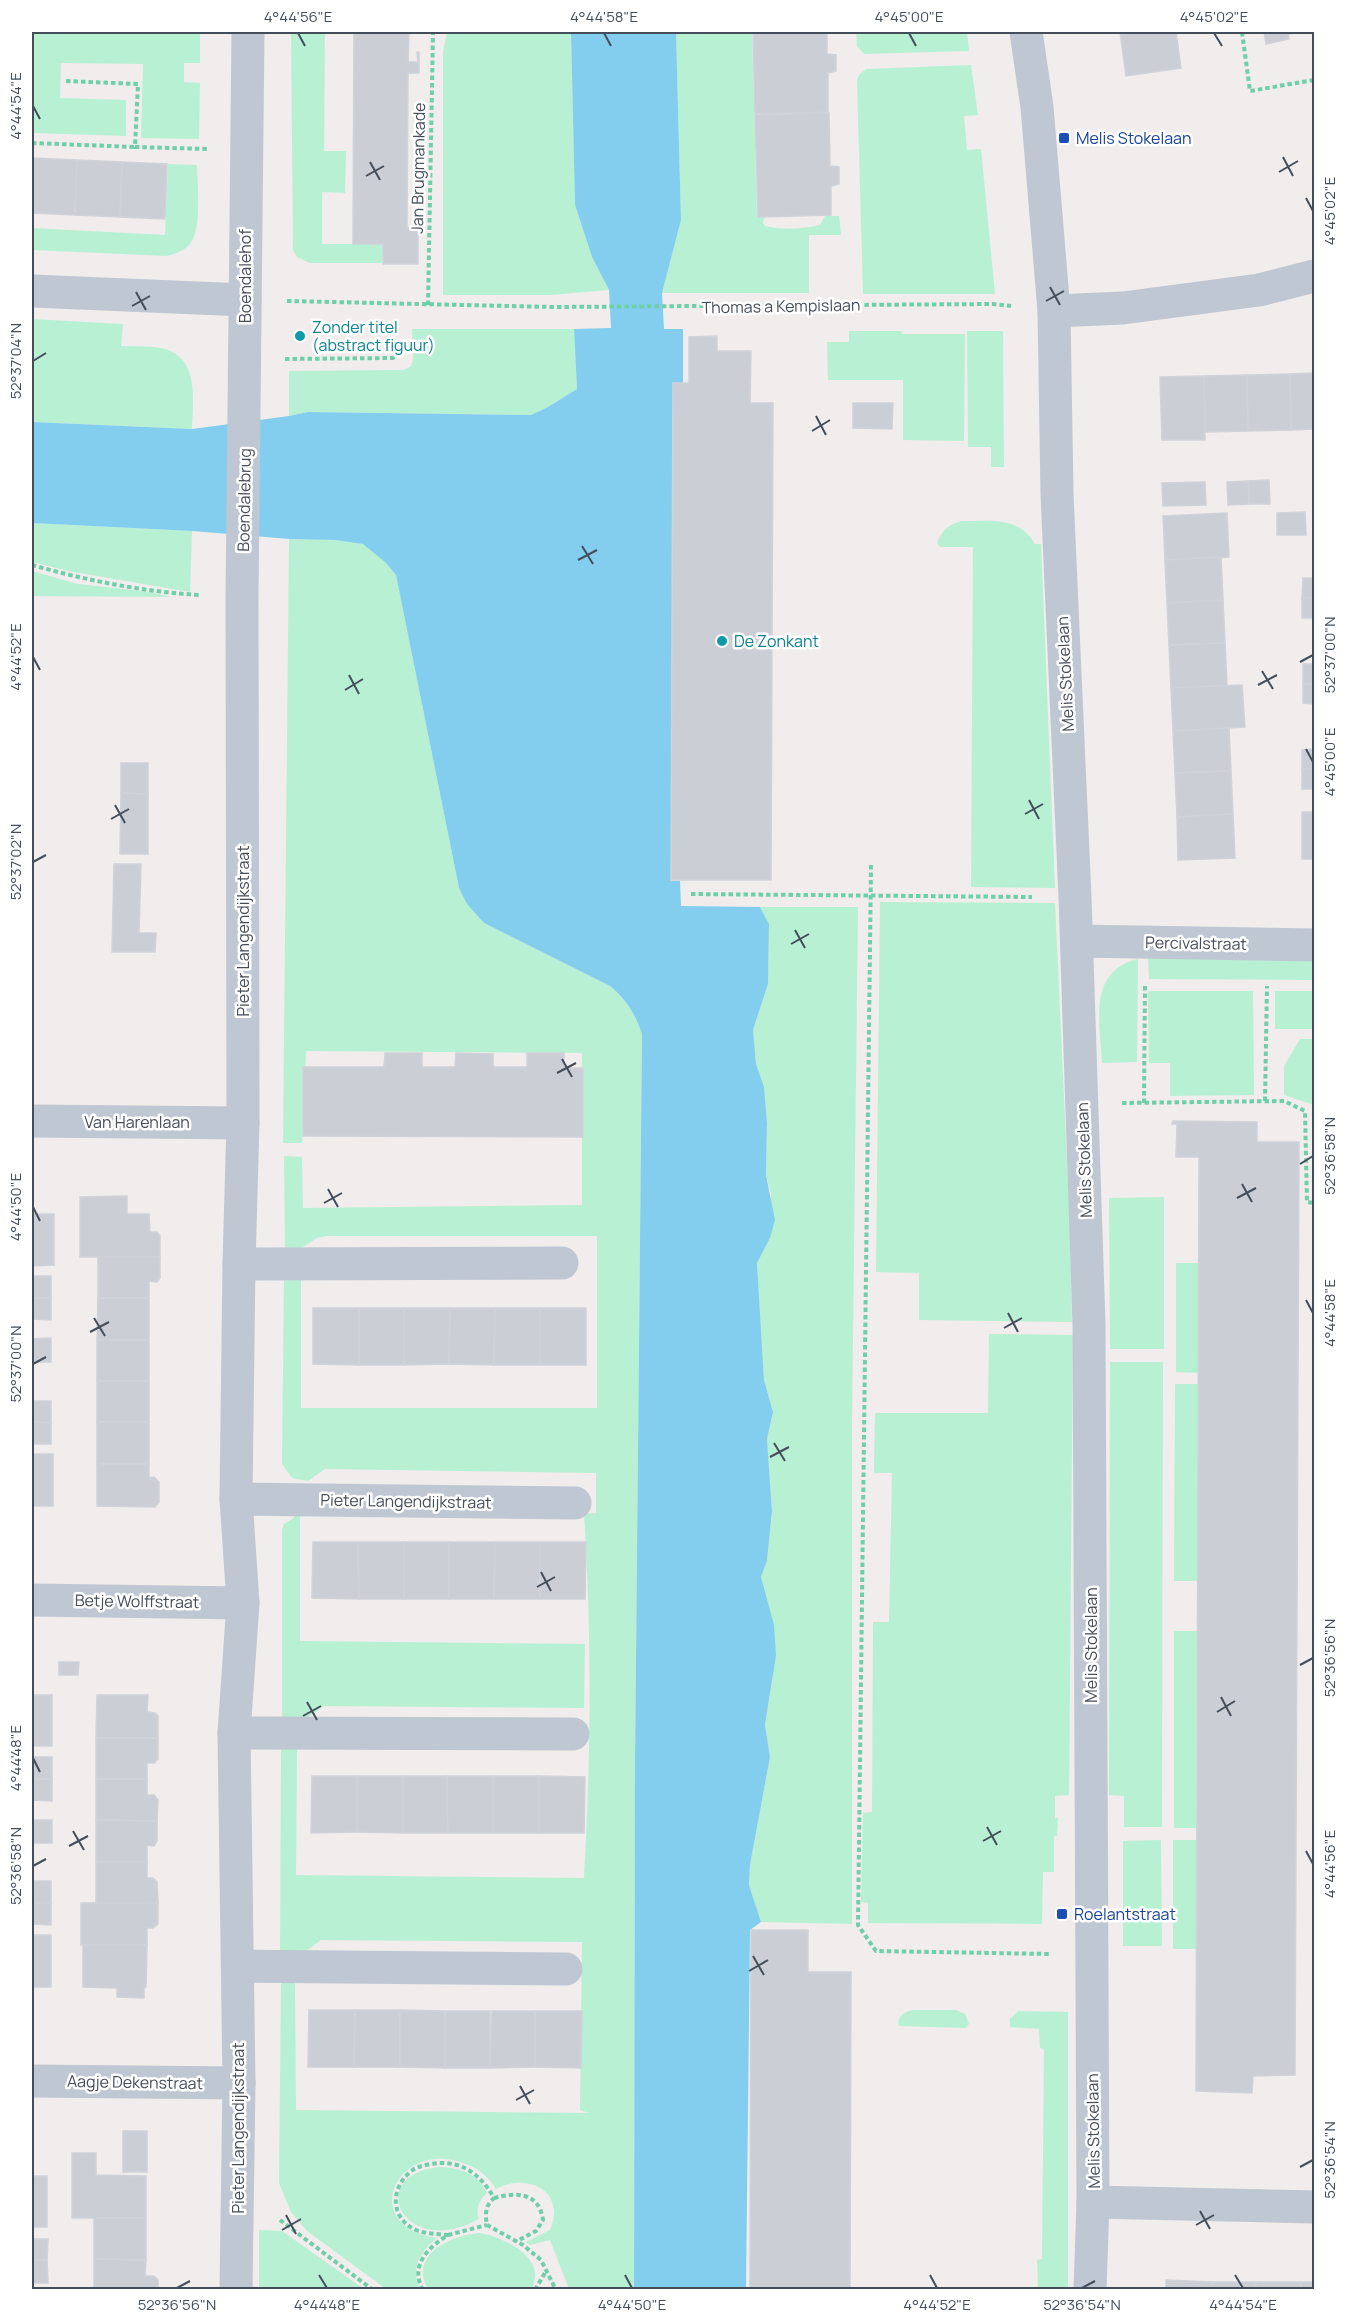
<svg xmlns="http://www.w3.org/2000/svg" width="1346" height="2321" viewBox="0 0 1346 2321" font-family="Manrope,sans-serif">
  <rect width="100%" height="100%" fill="#f0edec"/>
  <!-- green -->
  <g fill="#b8f0d3">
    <path d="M32,32H200V63H184V82L200,83L199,139L141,138L143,64L61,63L60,98L126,100V136L32,133Z"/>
    <path d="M291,32H325L324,151H346L345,193L322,192V244H383L382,263H310L297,257L293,250Z"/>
    <path d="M447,32H571L575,205L592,257L609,290L550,295H443V52Z"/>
    <path d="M676,32H752L757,217H764L763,223L765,226C781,230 805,229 820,225L825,216H839L841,235H809V293H662L681,220Z"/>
    <path d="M856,32H967L969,51L864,54L857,46Z"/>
    <path d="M971,65L978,115L964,116L967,150L981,149L995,294H863L857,81L859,75L866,69Z"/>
    <path d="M168,164L197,165C197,185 203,230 189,245C183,251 175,254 167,256L32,250V228L165,235Z"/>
    <path d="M32,319L123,324L121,346C135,347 155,345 168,350C199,361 193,402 192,429L32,422Z"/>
    <path d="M412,329H574L577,389L548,407L531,415L308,412L289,416V371L404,370L411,366L413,359Z"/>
    <path d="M849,331H901L902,334H965L964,441L903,440V380H828L827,342H849Z"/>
    <path d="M967,331H1003L1004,467H991V447H968Z"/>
    <path d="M962,521C990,521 1019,516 1035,544H1041L1055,888L971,887L973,547H940L937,543C942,530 949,524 962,521Z"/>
    <path d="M32,523L192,531L190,592L68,571L32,562Z"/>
    <path d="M289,539C306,540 351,537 365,545C377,552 387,564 396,575L459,888L484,923L610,986C627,1000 635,1014 642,1034L635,1762L634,2289H569L550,2240L530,2245L526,2242L550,2230C567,2191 527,2172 496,2189C487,2175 477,2167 460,2162C396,2141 357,2226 437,2238C420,2252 410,2268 420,2289H386L307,2231L291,2212L279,2183L281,1983H295L296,2110L589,2113L580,2110L582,1942L321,1940L302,1954H280L281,1749H297L296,1875L584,1878C591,1757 592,1635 584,1514L596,1513V1473L325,1469L308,1481L292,1478L282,1464L284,1278L301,1279V1408H597V1236H326L317,1238L300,1249L285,1250L284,1156L302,1157L303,1208L582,1205V1053L306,1051L302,1143H283Z"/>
    <path d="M32,571L78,584L150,592L171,597L32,596Z"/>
    <path d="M880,902L1055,903L1070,1226L1072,1322L919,1320V1273L876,1272Z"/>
    <path d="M760,907H858L852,1424V1924L761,1922L749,1885L750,1865L770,1757L765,1725L773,1677L761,1577L767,1561L772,1511L767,1439L773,1412L764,1380L757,1263L770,1238L771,1193L766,1175L767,1123L764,1087L756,1064L753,1030L768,984L769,924Z"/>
    <path d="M1148,958H1314V980L1149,979Z"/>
    <path d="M1138,959L1137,1062L1102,1063C1100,1023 1087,971 1138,959Z"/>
    <path d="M1148,991H1253L1254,1095L1170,1096V1063H1149Z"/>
    <rect x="1275" y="991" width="39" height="38"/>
    <path d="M1300,1039H1314V1105L1284,1095V1066Z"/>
    <path d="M1164,1197V1349H1110L1109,1198Z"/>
    <path d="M1176,1263H1198L1199,1373L1176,1372Z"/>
    <path d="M989,1334L1073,1335L1069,1795L1055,1796V1818H1058L1057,1836H1054V1872H1043L1042,1924L868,1923V1903L861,1902L863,1813L872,1812L873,1622H889L892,1473H874L875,1413H988Z"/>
    <path d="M1110,1362H1163L1162,1827H1124V1796L1109,1795Z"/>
    <path d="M1175,1384H1198V1581H1174Z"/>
    <path d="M294,1514L300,1515V1641L585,1644L584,1708L324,1706L304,1720H282V1530L284,1524L294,1518Z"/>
    <path d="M1174,1631H1197L1196,1828H1174Z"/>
    <path d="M1161,1840L1162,1946H1123V1841Z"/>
    <path d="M1173,1840H1197L1196,1949H1173Z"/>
    <path d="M914,2010H956L965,2014L969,2024L966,2028L899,2026C896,2017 905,2011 914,2010Z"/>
    <path d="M1018,2011L1068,2012V2289H1038L1037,2260L1042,2259L1044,2049L1040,2048L1039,2029L1010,2027V2019Z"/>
    <path d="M440,2167C461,2168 478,2173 487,2193C479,2200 475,2209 479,2219C403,2261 363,2174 440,2167Z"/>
    <path d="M259,2230L282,2231L364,2289H259Z"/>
    <path d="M480,2233C503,2237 549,2258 531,2289H428C408,2255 451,2235 480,2233Z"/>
  </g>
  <!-- water -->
  <path fill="#83ceef" d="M571,32H676L681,220L662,293L664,329H683V383L673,384L671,881H680L681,906L760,907L769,924L768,984L753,1030L756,1064L764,1087L767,1123L766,1175L775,1220L770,1238L757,1263L764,1380L773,1412L767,1439L772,1511L767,1561L761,1577L774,1625L776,1656L765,1725L770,1757L750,1865L749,1885L761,1922L750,1930L746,2289H634L635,1762L642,1034C635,1014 627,1000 610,986L484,923L467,904L459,888L396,575L385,562L363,544L336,540L289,539L192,531L32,523V422L192,429L289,416L308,412L531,415L548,407L577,389L574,329L611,328L609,290L592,257L575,205Z"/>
  <!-- building -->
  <g fill="#cbced5" stroke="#d0d2d9" stroke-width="1.5">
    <path d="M354,32H409L408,62H418L417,52H419V73H408L407,227L418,228V264H383V244H353Z"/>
    <path d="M753,32H827V54L836,55V71L828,73V112L755,114Z"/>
    <path d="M1120,32H1176L1181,68L1126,76Z"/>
    <path d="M1264,32H1304L1288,34L1289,39L1266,44Z"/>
    <path d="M829,113L830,166L839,167V184L831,186V215L758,217L755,115Z"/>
    <path d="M32,158L77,160L75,215L32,213Z"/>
    <path d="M77,160L122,162L120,217L75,215Z"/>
    <path d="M122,162L167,164L165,219L120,217Z"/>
    <path d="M717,336V351H751L750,403H773L771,880H671L673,383H689V337Z"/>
    <path d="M1314,373V429L1291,430L1290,374Z"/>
    <path d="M1290,374L1291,430L1248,431L1247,375Z"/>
    <path d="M1247,375L1248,431L1205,432L1204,376Z"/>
    <path d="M1204,376L1205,440H1162L1160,377Z"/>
    <path d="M853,403H893L892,429L853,428Z"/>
    <path d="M1269,480L1270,504H1249L1248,481Z"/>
    <path d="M1248,481L1249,504L1228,505L1227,482Z"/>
    <path d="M1205,482L1206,505L1163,506L1162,483Z"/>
    <path d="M1305,512L1306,535H1277V513Z"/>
    <path d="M1227,513L1229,557L1165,560L1163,516Z"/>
    <path d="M1221,557L1223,600L1167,603L1165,560Z"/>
    <path d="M1303,578H1314V598H1302Z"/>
    <rect x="1302" y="598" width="12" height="20"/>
    <path d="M1223,600L1225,643L1169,645L1167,603Z"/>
    <path d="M1225,643L1227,686L1171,688L1169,645Z"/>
    <rect x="1303" y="664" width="11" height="20"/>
    <path d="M1303,684H1314V704L1303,703Z"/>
    <path d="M1242,685L1245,727L1173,731L1171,688Z"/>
    <path d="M1229,728L1231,771L1175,773L1173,731Z"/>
    <path d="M1314,749V769H1302V750Z"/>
    <path d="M121,763H148V794L121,793Z"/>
    <rect x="1302" y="769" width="12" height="20"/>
    <path d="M1231,771L1233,814L1177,817L1175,773Z"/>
    <path d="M121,793L148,794V854H120Z"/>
    <rect x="1302" y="812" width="12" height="47"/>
    <path d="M1233,814L1235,858L1178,860L1177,817Z"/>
    <path d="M114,864H141L139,933H156L155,952H112Z"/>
    <path d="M385,1053H422V1067H455L456,1053L493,1054V1067H527V1053H564V1068H583V1137L303,1136V1067H384Z"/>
    <path d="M1173,1121L1257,1122V1142H1299L1295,2075L1253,2076L1252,2093L1196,2091L1199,1157H1176L1177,1124H1172Z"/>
    <path d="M127,1196V1214H149L150,1232H157L160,1236V1257H80V1197Z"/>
    <path d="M32,1214H54V1265L32,1266Z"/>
    <path d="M98,1257H160V1278L157,1282L149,1281V1298H98Z"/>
    <rect x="32" y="1276" width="19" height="22"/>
    <path d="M32,1298H51V1320L32,1319Z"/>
    <path d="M98,1298H149V1340H97Z"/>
    <path d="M313,1308H359V1365L313,1364Z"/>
    <rect x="359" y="1308" width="45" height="57"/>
    <path d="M404,1308H450L449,1364L404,1365Z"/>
    <path d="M450,1308H495L494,1365L449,1364Z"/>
    <path d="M495,1308H540V1365H494Z"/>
    <rect x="540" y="1308" width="46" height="57"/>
    <path d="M51,1338V1362H32V1339Z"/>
    <rect x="97" y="1340" width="52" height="41"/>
    <rect x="97" y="1381" width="52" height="41"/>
    <path d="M32,1401H51V1423L32,1422Z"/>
    <path d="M32,1422L51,1423V1444H32Z"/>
    <rect x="97" y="1422" width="52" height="42"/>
    <rect x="32" y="1454" width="21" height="52"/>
    <path d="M97,1464H149V1478L154,1477L159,1482V1502L155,1507L97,1506Z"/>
    <path d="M313,1542H358L359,1599L312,1598Z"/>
    <path d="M358,1542H404V1599H359Z"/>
    <rect x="404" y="1542" width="45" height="57"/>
    <path d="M449,1542H495L494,1599H449Z"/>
    <path d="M495,1542H540V1599H494Z"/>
    <path d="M540,1542H586L585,1599H540Z"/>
    <path d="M59,1662H79L78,1675H59Z"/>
    <rect x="32" y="1695" width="20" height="51"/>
    <path d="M97,1695H148L147,1712L155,1713L158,1716V1738H96Z"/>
    <path d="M96,1738H158V1759L154,1763H147V1779H96Z"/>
    <rect x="32" y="1757" width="20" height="22"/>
    <path d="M312,1776H357V1832L311,1833Z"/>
    <path d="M357,1776H403V1833L357,1832Z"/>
    <path d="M403,1776H447L448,1833H403Z"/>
    <path d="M447,1776H493V1833H448Z"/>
    <rect x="493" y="1776" width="46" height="57"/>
    <path d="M539,1776L585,1777L584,1833H539Z"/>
    <path d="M32,1779H52V1801L32,1800Z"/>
    <path d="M96,1779H147V1795H154L158,1800L157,1821L96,1820Z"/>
    <rect x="32" y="1820" width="20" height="23"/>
    <path d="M96,1820L157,1821V1841L154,1846L147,1845V1862H96Z"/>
    <path d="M96,1862H147V1878H153L157,1882L158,1903L96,1904Z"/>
    <rect x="32" y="1881" width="19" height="22"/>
    <path d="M32,1903H51V1925L32,1924Z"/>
    <path d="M81,1903H158V1924L153,1928H147V1945H81Z"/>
    <path d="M751,1930H808V1972H851L850,2290H750Z"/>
    <rect x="32" y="1935" width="19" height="52"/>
    <path d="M83,1945H147L146,1987L144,1988V1998L117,1997V1988L83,1987Z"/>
    <path d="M309,2010H355L354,2067H308Z"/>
    <path d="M355,2010H400V2067H354Z"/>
    <path d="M400,2010L445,2011V2068L400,2067Z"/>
    <rect x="445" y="2011" width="45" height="57"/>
    <path d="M492,2011H535V2067L490,2068Z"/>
    <path d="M535,2011H582L581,2068L535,2067Z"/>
    <rect x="123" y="2131" width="24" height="41"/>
    <path d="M72,2153H96V2175L146,2176V2218H72Z"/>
    <rect x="32" y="2176" width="15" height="51"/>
    <path d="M94,2218H146V2260L94,2259Z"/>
    <path d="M32,2239H48L47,2260H32Z"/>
    <path d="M94,2259L146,2260L145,2276H154L158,2280V2290H94Z"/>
    <path d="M32,2260H47L48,2283H32Z"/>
    <path d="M1166,2280L1212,2282V2290H1166Z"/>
    <rect x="1212" y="2282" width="44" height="8"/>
    <rect x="1256" y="2282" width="45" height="8"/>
    <rect x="1301" y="2282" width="13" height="8"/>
  </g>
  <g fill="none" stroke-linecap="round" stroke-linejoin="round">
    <!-- path -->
    <g stroke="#6fcfa9" stroke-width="4" stroke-dasharray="4.5 3" stroke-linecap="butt">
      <path d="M1242,32L1250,91L1314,80"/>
      <path d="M66,81L138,84L135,147L207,149"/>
      <path d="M32,143L135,147"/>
      <path d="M287,301L553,307L993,304L1011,306"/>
      <path d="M428,305L433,32"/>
      <path d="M285,359L393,358L399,352V343"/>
      <path d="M32,565C85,580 144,592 200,595"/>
      <path d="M871,865L858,1925L876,1951L1050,1954"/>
      <path d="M691,894L1032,897"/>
      <path d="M1265,1101L1267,986"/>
      <path d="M1122,1103L1284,1101L1305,1111L1307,1202L1314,1203"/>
      <path d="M1144,1103L1145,985"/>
      <path d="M494,2198C517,2192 539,2192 543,2220L536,2231L517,2241"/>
      <path d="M280,2220L373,2290"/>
      <path d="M448,2235L487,2225"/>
      <path d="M423,2290C409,2265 429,2247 448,2235C437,2234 426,2234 416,2230C391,2219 390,2190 409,2173C415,2167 422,2166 430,2164C460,2159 480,2173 494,2198C485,2206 485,2214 487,2225L523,2245L541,2260L556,2290"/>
      <path d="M535,2290L546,2271"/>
    </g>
    <!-- minor -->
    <g stroke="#bfc7d3" stroke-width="33">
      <path d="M1026,32L1037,107L1054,311L1057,494L1075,897L1089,1325L1093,2202L1090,2290"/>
      <path d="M32,291L245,300"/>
      <path d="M1054,311L1123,308L1259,290L1314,276"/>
      <path d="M1077,941L1314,945"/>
      <path d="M32,1121L243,1123"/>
      <path d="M239,1264L562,1263"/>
      <path d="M236,1499L575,1503"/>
      <path d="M32,1600L243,1603"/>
      <path d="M234,1733L573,1734"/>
      <path d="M238,1966L566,1969"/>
      <path d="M32,2081L239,2083"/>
      <path d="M1093,2202L1314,2207"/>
      <path d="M236,2290L239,2083L234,1733L243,1603L236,1499L239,1264L243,1123L242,598L248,32"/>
    </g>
  </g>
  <!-- ticks -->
  <path fill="none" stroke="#444e5b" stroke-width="2" d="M298,33L305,46M604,33L611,46M909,33L916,46M1214,33L1222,46M33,106L40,119M1283,157L1293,176M370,162L380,180M1279,172L1298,161M366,176L384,166M1306,198L1313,211M1050,287L1060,305M136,292L146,310M1046,301L1064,291M132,306L150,296M33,361L46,353M816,416L826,435M812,431L830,420M582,546L593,564M578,560L597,550M33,657L40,670M1300,662L1313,655M1262,671L1273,689M349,675L359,694M1258,685L1277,675M345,690L363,679M1306,749L1313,762M1029,800L1039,819M115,805L125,823M1025,814L1043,804M111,819L129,809M33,862L46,855M795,930L805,948M791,944L809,934M562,1059L572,1077M557,1073L576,1063M1300,1164L1313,1156M1242,1184L1252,1202M328,1189L338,1207M1237,1198L1256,1188M324,1203L342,1193M33,1207L40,1221M1306,1300L1313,1313M1008,1313L1018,1332M94,1318L105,1336M1004,1328L1022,1318M90,1332L109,1322M33,1364L46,1357M774,1443L785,1461M770,1457L789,1447M541,1572L551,1591M537,1587L555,1577M1300,1665L1313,1658M1221,1697L1231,1716M307,1702L317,1720M1217,1712L1235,1701M303,1716L321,1706M33,1758L40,1772M987,1827L997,1845M73,1831L84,1850M983,1841L1001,1831M69,1846L88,1836M1306,1851L1313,1864M33,1866L46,1859M753,1956L764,1975M749,1971L768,1960M520,2086L530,2104M516,2100L534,2090M1300,2167L1313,2160M1200,2211L1210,2229M286,2215L296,2234M1196,2225L1214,2215M282,2230L301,2219M319,2275L327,2288M625,2275L632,2288M930,2275L937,2288M1235,2275L1243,2288M177,2288L190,2281M1082,2288L1095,2281"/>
  <!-- markers -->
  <g fill="#1a4fb4" stroke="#fff" stroke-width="2">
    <rect x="1058" y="132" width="12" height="12" rx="3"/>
    <rect x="1056" y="1908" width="12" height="12" rx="3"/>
  </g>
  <g fill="#0f9aa8" stroke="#fff" stroke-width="2">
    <circle cx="300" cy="336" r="6"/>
    <circle cx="722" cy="641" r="6"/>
  </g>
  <g text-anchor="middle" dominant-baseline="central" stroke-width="5" stroke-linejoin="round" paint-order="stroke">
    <!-- transit labels -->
    <g font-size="16" fill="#164399" stroke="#fff" text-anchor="start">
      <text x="1076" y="138">Melis Stokelaan</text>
      <text x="1074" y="1914">Roelantstraat</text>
    </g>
    <!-- street labels -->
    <g font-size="16" fill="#444e5b" stroke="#fff">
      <text transform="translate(418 168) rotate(-89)">Jan Brugmankade</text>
      <text transform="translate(245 276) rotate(-90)">Boendalehof</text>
      <text transform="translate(781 306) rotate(-1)">Thomas a Kempislaan</text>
      <text transform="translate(244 500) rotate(-89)">Boendalebrug</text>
      <text transform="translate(1065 674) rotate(-93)">Melis Stokelaan</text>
      <text transform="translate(243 931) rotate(-90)">Pieter Langendijkstraat</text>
      <text transform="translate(1196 943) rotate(1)">Percivalstraat</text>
      <text x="137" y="1122">Van Harenlaan</text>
      <text transform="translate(1084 1160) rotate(-92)">Melis Stokelaan</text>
      <text transform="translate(406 1501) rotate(1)">Pieter Langendijkstraat</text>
      <text transform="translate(137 1601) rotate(1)">Betje Wolffstraat</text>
      <text transform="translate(1091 1645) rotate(-90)">Melis Stokelaan</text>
      <text transform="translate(135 2082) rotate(1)">Aagje Dekenstraat</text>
      <text transform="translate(238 2128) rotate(-90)">Pieter Langendijkstraat</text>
      <text transform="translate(1093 2131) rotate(-91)">Melis Stokelaan</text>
    </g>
    <!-- culture labels -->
    <g font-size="16" fill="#0d838f" stroke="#fff" text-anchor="start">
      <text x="312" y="327">Zonder titel<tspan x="312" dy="18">(abstract figuur)</tspan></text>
      <text x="734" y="641">De Zonkant</text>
    </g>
  </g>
  <!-- border -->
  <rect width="1346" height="2321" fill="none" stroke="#ffffff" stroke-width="66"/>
  <rect x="33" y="33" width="1280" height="2255" fill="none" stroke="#444e5b" stroke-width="2"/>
  <g font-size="15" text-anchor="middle" fill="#444e5b">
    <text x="298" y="22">4°44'56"E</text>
    <text x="604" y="22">4°44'58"E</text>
    <text x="909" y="22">4°45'00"E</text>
    <text x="1214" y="22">4°45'02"E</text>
    <text transform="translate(16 106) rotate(-90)" y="5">4°44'54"E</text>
    <text transform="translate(1330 211) rotate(-90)" y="5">4°45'02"E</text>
    <text transform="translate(16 361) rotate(-90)" y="5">52°37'04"N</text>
    <text transform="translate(1330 655) rotate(-90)" y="5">52°37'00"N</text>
    <text transform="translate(16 657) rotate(-90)" y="5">4°44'52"E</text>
    <text transform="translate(1330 762) rotate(-90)" y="5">4°45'00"E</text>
    <text transform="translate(16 862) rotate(-90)" y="5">52°37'02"N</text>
    <text transform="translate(1330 1156) rotate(-90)" y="5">52°36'58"N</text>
    <text transform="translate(16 1207) rotate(-90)" y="5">4°44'50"E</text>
    <text transform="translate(1330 1313) rotate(-90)" y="5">4°44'58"E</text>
    <text transform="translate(16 1364) rotate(-90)" y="5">52°37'00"N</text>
    <text transform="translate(1330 1658) rotate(-90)" y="5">52°36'56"N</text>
    <text transform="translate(16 1758) rotate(-90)" y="5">4°44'48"E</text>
    <text transform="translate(1330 1864) rotate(-90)" y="5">4°44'56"E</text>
    <text transform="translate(16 1866) rotate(-90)" y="5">52°36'58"N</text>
    <text transform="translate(1330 2160) rotate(-90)" y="5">52°36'54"N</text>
    <text x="177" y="2310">52°36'56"N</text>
    <text x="327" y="2310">4°44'48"E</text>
    <text x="632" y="2310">4°44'50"E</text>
    <text x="937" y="2310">4°44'52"E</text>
    <text x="1082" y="2310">52°36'54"N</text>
    <text x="1243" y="2310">4°44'54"E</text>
  </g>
</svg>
